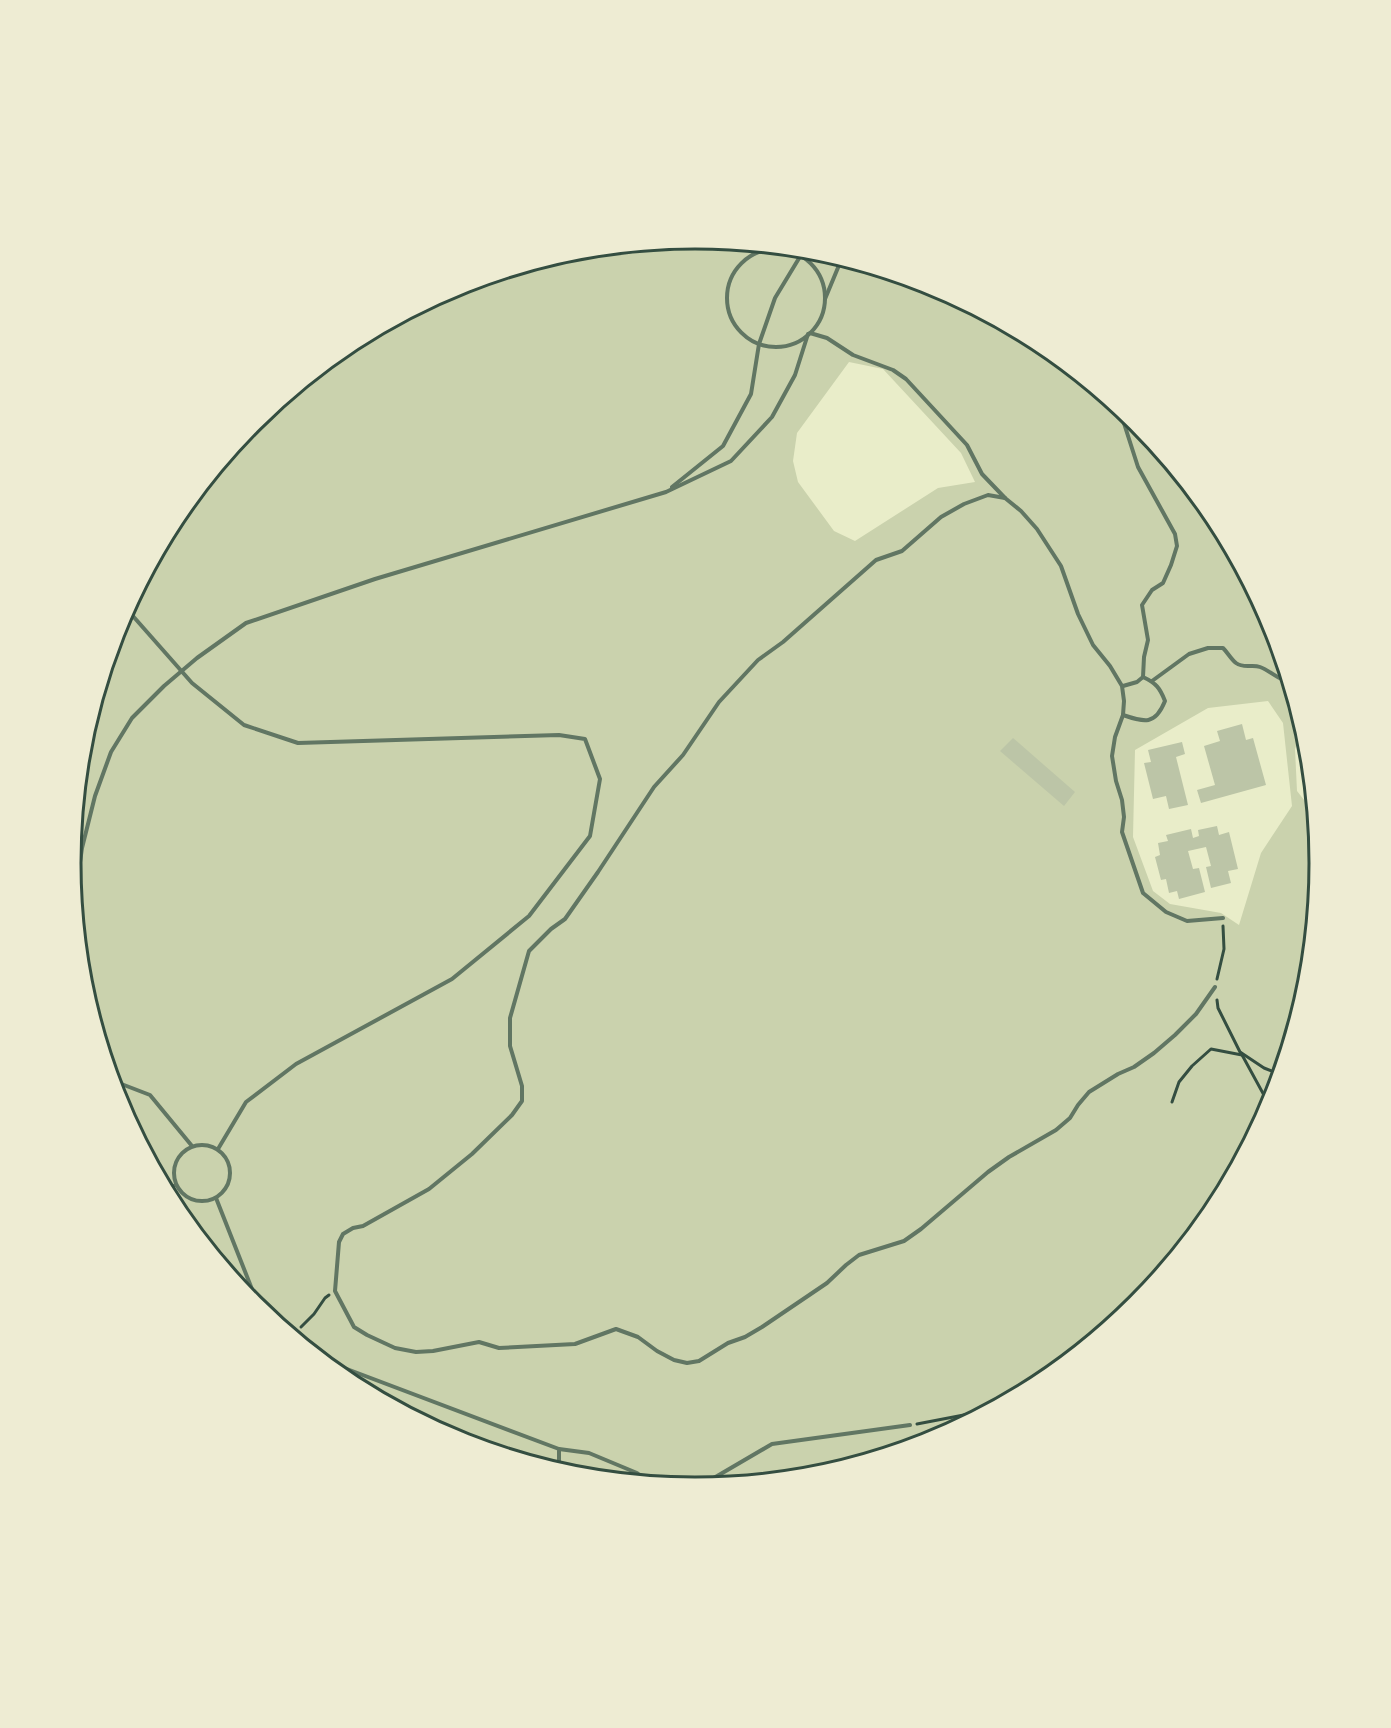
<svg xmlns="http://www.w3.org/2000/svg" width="1391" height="1728" viewBox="0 0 1391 1728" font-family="Helvetica,sans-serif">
  <rect width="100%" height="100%" fill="#e9edc9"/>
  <!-- green -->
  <path fill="#cad2ad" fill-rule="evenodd" d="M696,239L818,251L935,287L1043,345L1138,422L1215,517L1273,625L1303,725L1295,749L1297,791L1316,815L1320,864L1308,986L1273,1103L1215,1212L1137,1306L1042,1384L934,1442L817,1477L695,1489L573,1477L456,1441L348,1383L253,1306L176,1211L118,1103L82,986L71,864L83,742L118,625L176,516L254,422L349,344L457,286L574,251ZM849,362L883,369L961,453L975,482L938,488L855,541L834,531L798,482L793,461L797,433ZM1268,701L1283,723L1292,806L1261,853L1239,925L1221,913L1170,904L1153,891L1133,837L1135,750L1208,708Z"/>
  <!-- building -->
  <g fill="#bcc5a7">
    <path d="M1242,724L1246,740L1253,738L1266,785L1201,803L1197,790L1215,785L1204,746L1220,741L1217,731Z"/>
    <path d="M1013,738L1075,792L1064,806L1000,751Z"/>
    <path d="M1182,742L1185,754L1176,757L1188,805L1169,809L1166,796L1153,799L1144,763L1151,762L1148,750Z"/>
    <path d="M1217,826L1219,835L1229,832L1238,869L1228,871L1231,883L1211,888L1206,867L1211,866L1206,847L1188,851L1193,869L1199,868L1205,892L1179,899L1177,891L1169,893L1166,879L1161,880L1155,857L1160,855L1158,843L1168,841L1166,835L1191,829L1193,838L1199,836L1198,830Z"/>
  </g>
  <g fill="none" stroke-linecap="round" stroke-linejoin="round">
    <!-- path -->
    <g stroke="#344e41" stroke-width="3">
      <path d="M1217,979L1224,949L1223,926"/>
      <path d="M1217,1000L1218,1008L1240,1052L1264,1068L1282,1075"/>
      <path d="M1241,1053L1271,1108"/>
      <path d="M1172,1102L1179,1082L1192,1066L1211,1049L1242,1055"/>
      <path d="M301,1327L314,1314L325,1298L329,1295"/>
      <path d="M917,1424L995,1409"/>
    </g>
    <!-- service -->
    <g stroke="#617663" stroke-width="4">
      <circle cx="776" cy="298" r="49"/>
      <path d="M825,299L842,258"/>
      <path d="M810,333L827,338L853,355L893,370L906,379L967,445L982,474L1005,498L1021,511L1037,529L1061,566L1078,614L1093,645L1110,666L1122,686L1124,701L1123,715L1115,737L1112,756L1116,781L1122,800L1124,817L1122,832L1143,893L1166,912L1187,921L1223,918"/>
      <path d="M1114,403L1121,414L1138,467L1175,534L1177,546L1171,565L1163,583L1152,590L1142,605L1148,640L1144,657L1143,677L1137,682L1123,686"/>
      <path d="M672,487L723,446L751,394L759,344L775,298L801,255L806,250"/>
      <path d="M1005,498L988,495L964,504L941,517L902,551L876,560L783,642L758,660L719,702L683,755L654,787L598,872L565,919L551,929L529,951L510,1018V1046L522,1086V1101L512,1115L472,1154L429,1189L363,1226L353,1228L343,1234L339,1242L335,1291L354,1327L367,1335L395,1348L416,1352L433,1351L479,1342L499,1348L575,1344L616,1329L638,1337L657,1351L674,1360L687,1363L699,1361L728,1343L745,1337L762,1327L827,1283L846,1265L859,1255L904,1241L921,1229L988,1172L1009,1157L1056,1130L1070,1118L1078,1105L1089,1092L1118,1074L1134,1067L1154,1053L1175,1035L1196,1014L1215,987"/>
      <path d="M132,615L192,683L244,725L298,743L559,735L585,739L600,779L590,836L529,916L452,979L296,1064L246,1102L218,1149"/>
      <path d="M1152,681L1189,654L1208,648H1223C1228,653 1231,659 1236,663C1244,669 1252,664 1260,667C1271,671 1278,680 1290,682"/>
      <path d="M1123,715C1144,722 1155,726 1165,701C1160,688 1156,683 1143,677"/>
      <path d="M74,904L82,848L95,796L111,752L132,718L164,686L197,658L246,623L375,579L666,492L731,461L772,417L795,375L808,334"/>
      <path d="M111,1080L150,1095L192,1146"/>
      <circle cx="202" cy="1173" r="28"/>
      <path d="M164,1190L176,1185"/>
      <path d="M216,1198L261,1312"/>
      <path d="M315,1357L559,1449V1472"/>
      <path d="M559,1449L589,1453L637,1473L651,1485"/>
      <path d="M695,1489L772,1444L910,1425"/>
    </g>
  </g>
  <!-- crop -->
  <path d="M0 0H1391V1728H0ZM81 863a614 614 0 1 1 1228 0a614 614 0 1 1-1228 0Z" fill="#eeecd3" fill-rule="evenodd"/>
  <path fill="none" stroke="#344e41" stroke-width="3" d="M81 863a614 614 0 1 1 1228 0a614 614 0 1 1-1228 0Z"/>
</svg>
